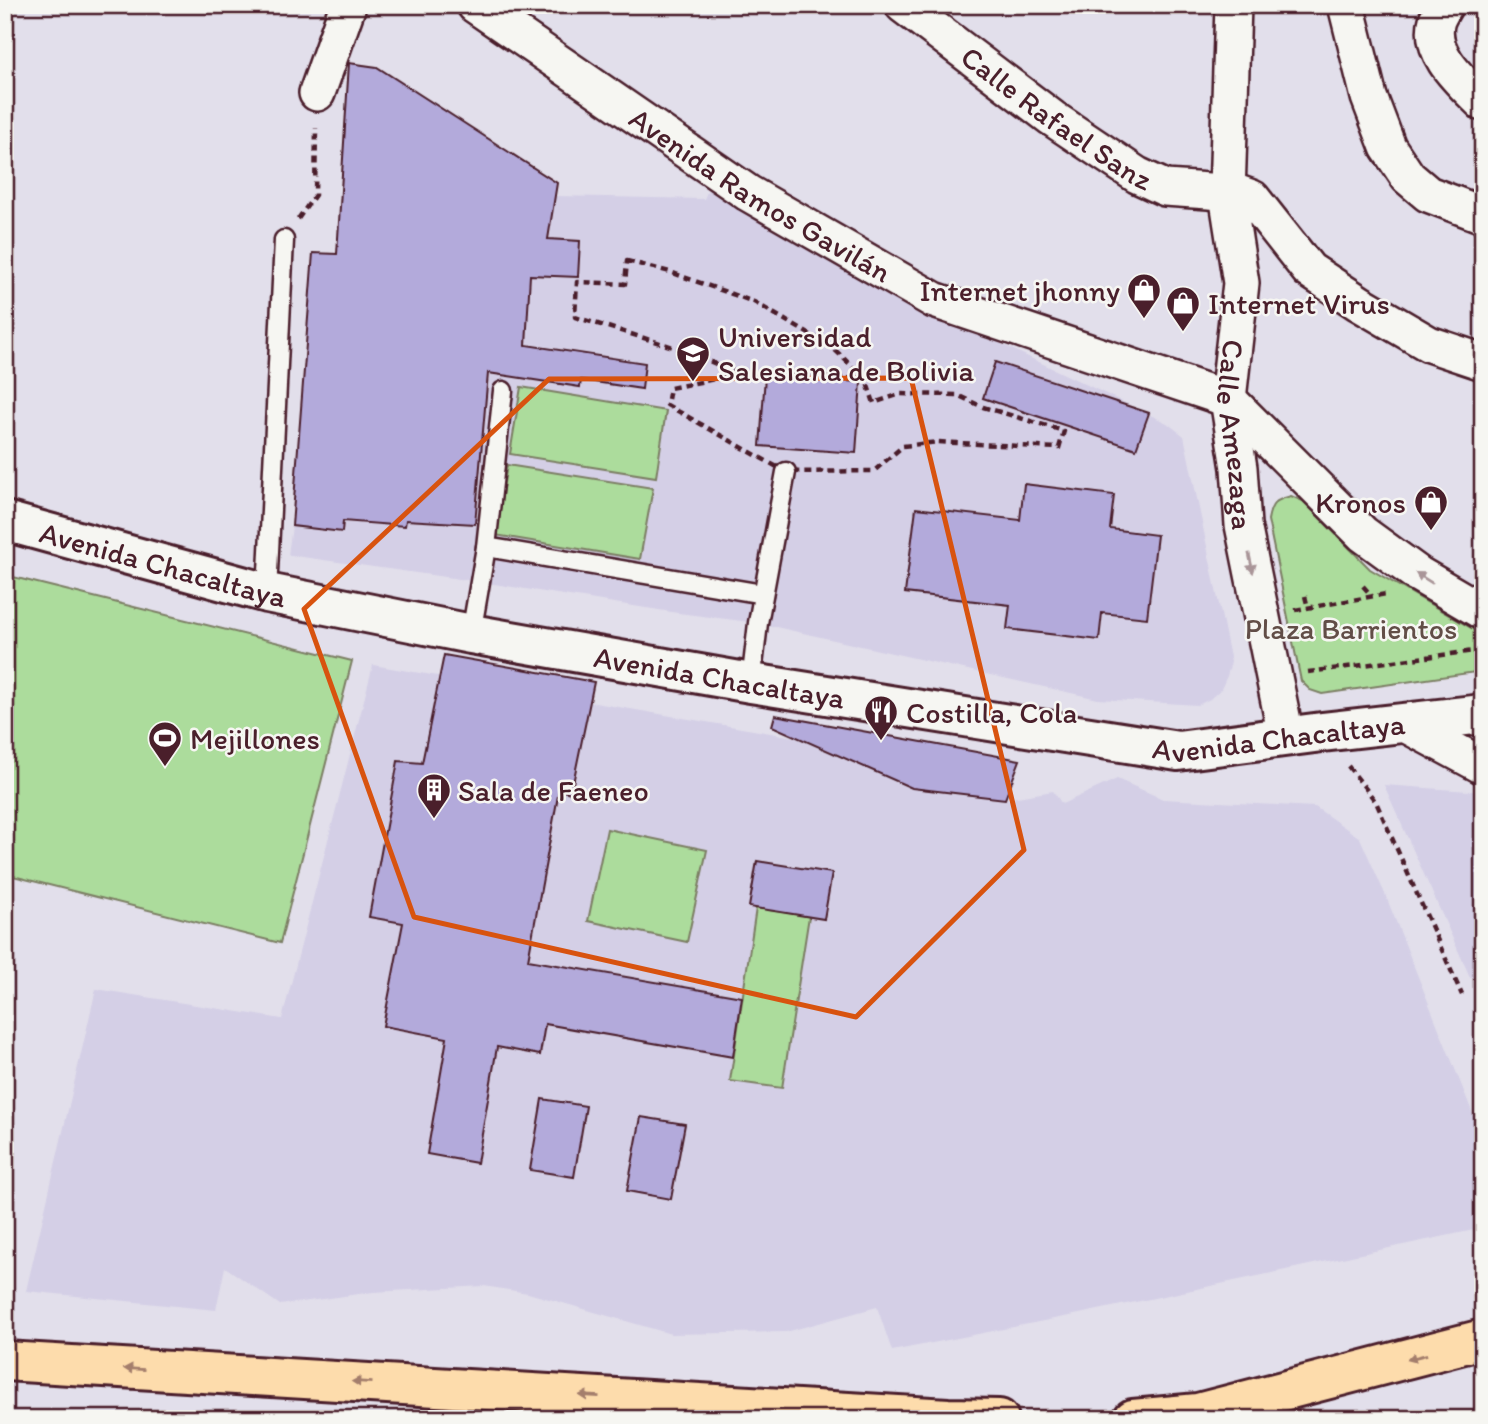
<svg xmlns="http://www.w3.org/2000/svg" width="1488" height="1424" viewBox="0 0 1488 1424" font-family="Itim,sans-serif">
  <rect width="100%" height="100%" fill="#e2dfeb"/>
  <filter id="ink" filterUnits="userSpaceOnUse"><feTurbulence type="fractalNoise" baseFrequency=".0143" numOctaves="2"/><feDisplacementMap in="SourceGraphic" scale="14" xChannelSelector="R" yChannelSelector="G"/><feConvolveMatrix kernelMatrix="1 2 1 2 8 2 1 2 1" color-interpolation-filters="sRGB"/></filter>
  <g filter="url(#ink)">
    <!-- built -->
    <g fill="#d4cfe6">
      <path d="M349,63L377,67L557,183L555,196L704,199L711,183L909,300L1167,423L1184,436L1231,662L1227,676L1221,689L1210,699L1198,705L1098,699L758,623L678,613L481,582L288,555L292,526L307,342L313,253L337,254Z"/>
      <path d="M373,665L800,738L912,788L1005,799L1053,791L1062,804L1117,779L1163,799L1315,807L1360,838L1385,894L1483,1139V1228L1079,1314L892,1351L877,1307L786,1332L671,1334L528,1293L484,1286L373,1292L280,1305L225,1267L216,1310L26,1291L96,989L282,1019Z"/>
      <path d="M1384,785L1483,792V978L1470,977Z"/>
    </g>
    <!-- green -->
    <g fill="#acdc9c" stroke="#7b7e64" stroke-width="2">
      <path d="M521,387L666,411L656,477L510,454Z"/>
      <path d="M507,465L653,488L640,559L495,535Z"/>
      <path d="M1291,496L1303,501L1370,569L1483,635V671L1322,694L1310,690L1301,681L1268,520C1271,503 1275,500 1291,496Z"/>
      <path d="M5,575L352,661L280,943L5,874Z"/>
      <path d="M607,829L707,850L687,942L588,921Z"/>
      <path d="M756,908L809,916L782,1088L730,1081Z"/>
    </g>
    <!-- building -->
    <g fill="#b3aadb" stroke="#4a1f2b" stroke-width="2">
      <path d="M349,63L377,67L557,183L548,239L580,241L578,277L530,275L526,345L645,363L642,389L581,380L580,387L488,373L475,524L406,520L405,526L343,521L342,532L292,526L313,253L337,254Z"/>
      <path d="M995,362L1149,413L1136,449L983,398Z"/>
      <path d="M765,376L861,382L856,453L760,446Z"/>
      <path d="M1024,484L1114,495L1110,529L1157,535L1147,618L1102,613L1099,640L1007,629L1010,605L905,593L916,508L1020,520Z"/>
      <path d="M444,655L594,682L571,793L559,790L528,960L742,997L733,1057L545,1024L540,1055L497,1047L477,1163L427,1154L447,1038L383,1026L403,923L369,917L398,761L422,763Z"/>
      <path d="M775,715L1020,760L1005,799L912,788L772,726Z"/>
      <path d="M757,861L832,873L824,919L749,907Z"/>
      <path d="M542,1099L586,1106L574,1177L530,1170Z"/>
      <path d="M641,1117L685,1124L671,1199L627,1191Z"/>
    </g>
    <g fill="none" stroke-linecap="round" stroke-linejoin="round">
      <!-- lane casing -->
      <g stroke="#4a1f2b" stroke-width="23">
        <g id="lane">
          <path d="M486,547L763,594"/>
          <path d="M267,593L284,240"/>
          <path d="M471,634L486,547L503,391"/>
          <path d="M751,683L758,623L786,472"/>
        </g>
      </g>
      <!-- street casing -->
      <g stroke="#4a1f2b" stroke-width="40">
        <g id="street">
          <path id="s1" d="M475,5L748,193L934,300L1228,399L1363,534L1418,574L1483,612"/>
          <path id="s2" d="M903,5L1052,118L1137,175L1165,188L1238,193L1252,198L1309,270L1359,303L1429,344L1483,362"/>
          <path id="s3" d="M1233,5L1227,194L1241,283L1228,399L1239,468L1243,525L1286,736"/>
          <path d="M1346,5L1369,97L1388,147L1408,177L1428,194L1483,215"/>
          <path d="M1445,5C1442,10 1439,15 1437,20C1427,53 1462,82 1483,103"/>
          <path d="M317,93L348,5"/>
          <path d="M1403,723L1483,766"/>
        </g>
      </g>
      <!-- secondary casing -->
      <g stroke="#4a1f2b" stroke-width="44">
        <g id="secondary">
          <path id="s4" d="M5,521L267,593L471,634L751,683L1178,751L1322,732L1483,714"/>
        </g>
      </g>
      <!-- highway casing -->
      <g stroke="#4a1f2b" stroke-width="44">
        <g id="highway">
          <path d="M5,1361L948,1418L999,1419"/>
          <path d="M1133,1419L1198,1413L1483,1339"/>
        </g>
      </g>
      <!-- path -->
      <g stroke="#4a1f2b" stroke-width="4.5" stroke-dasharray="7 5" stroke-linecap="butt">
        <path d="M298,219L315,195L316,128"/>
        <path d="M627,261L670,272L754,302L833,348L866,380L874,403L900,394L957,395L983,407L1064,431L1059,448L938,442L903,446L874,471L786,472L667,405L670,388L740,374L680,349L575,317L577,282L625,284Z"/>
        <path d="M740,374L865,379"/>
        <path d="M1363,586L1372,596"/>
        <path d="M1305,596L1308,608"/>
        <path d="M1295,610L1386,594"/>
        <path d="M1308,672L1482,650V648"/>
        <path d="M1348,766L1376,802L1462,995"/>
      </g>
      <!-- lane -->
      <use href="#lane" stroke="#f6f6f2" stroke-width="18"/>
      <!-- street -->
      <use href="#street" stroke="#f6f6f2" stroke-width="35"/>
      <!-- secondary -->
      <use href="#secondary" stroke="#f6f6f2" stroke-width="38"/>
      <!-- highway -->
      <use href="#highway" stroke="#fddcac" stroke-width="38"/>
    </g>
    <!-- one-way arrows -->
    <defs><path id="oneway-solid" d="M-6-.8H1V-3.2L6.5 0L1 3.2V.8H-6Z" transform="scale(1.75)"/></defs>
    <g fill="#a99598">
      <use href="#oneway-solid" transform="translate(1251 563) rotate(78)"/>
      <use href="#oneway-solid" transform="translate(1424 578) rotate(-148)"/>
    </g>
    <g fill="#a47e6c">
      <use href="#oneway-solid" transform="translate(1417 1357) rotate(165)"/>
      <use href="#oneway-solid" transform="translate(134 1369) rotate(-177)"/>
      <use href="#oneway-solid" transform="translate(362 1382) rotate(-177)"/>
      <use href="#oneway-solid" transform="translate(589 1396) rotate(-177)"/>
    </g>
  </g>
  <!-- marked area -->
  <path fill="none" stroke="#d8530f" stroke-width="5" stroke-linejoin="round" d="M911,378L1024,850L856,1017L414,917L304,609L549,379Z"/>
  <!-- icons -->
  <defs>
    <g id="shop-pin" transform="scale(1.75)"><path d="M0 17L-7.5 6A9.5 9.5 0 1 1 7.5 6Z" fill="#4a1f2b" stroke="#f6f6f2"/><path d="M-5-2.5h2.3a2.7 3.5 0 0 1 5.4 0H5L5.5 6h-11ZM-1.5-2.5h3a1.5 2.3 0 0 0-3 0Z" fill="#fff"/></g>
    <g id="university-pin" transform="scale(1.75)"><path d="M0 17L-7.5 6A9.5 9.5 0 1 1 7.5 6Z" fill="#4a1f2b" stroke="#f6f6f2"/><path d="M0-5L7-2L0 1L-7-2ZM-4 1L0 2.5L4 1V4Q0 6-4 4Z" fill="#fff"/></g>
    <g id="restaurant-pin" transform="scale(1.75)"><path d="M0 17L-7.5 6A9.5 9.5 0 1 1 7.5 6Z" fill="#4a1f2b" stroke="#f6f6f2"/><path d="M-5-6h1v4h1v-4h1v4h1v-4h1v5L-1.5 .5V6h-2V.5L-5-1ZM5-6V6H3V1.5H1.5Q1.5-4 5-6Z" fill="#fff"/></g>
    <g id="stadium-pin" transform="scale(1.75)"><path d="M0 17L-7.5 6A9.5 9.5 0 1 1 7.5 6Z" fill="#4a1f2b" stroke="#f6f6f2"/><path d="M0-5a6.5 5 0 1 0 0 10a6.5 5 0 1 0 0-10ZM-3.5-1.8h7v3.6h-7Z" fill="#fff"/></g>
    <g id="building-pin" transform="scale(1.75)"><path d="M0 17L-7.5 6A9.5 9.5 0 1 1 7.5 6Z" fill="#4a1f2b" stroke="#f6f6f2"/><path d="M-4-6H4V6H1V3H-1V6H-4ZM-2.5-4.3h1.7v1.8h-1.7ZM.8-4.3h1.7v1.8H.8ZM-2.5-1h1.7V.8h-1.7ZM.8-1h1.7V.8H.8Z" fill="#fff"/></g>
  </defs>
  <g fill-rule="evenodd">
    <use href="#shop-pin" x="1144" y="290"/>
    <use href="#shop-pin" x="1183" y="303"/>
    <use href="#university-pin" x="693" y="353"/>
    <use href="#shop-pin" x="1431" y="502"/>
    <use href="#restaurant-pin" x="881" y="712"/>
    <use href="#stadium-pin" x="165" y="738"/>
    <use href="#building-pin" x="434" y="790"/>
  </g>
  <g text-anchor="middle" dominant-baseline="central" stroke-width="5" stroke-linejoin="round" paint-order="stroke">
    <!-- street labels -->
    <g font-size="30" fill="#4a1f2b" stroke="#f6f6f2">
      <text stroke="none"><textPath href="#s2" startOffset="191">Calle Rafael Sanz</textPath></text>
      <text stroke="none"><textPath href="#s1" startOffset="343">Avenida Ramos Gavilán</textPath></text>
      <text stroke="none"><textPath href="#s3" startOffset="432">Calle Amezaga</textPath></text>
      <text stroke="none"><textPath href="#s4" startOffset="164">Avenida Chacaltaya</textPath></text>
      <text stroke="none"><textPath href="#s4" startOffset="732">Avenida Chacaltaya</textPath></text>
      <text stroke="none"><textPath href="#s4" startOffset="1298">Avenida Chacaltaya</textPath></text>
    </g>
    <!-- poi labels -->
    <g font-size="30" fill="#4a1f2b" stroke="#f6f6f2" text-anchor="start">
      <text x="1120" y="290" text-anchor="end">Internet jhonny</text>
      <text x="1208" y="303">Internet Virus</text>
      <text x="718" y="336">Universidad<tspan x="718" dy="34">Salesiana de Bolivia</tspan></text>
      <text x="1406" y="502" text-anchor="end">Kronos</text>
      <text x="906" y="712">Costilla, Cola</text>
      <text x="190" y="738">Mejillones</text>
      <text x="458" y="790">Sala de Faeneo</text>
    </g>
    <!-- park labels -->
    <g font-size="30" fill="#624e47" stroke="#f6f6f2">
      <text x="1351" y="628">Plaza Barrientos</text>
    </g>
  </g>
  <!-- margin -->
  <rect width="1488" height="1424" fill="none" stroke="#f6f6f2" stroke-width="28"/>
  <rect x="14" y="14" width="1460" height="1396" fill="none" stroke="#4a1f2b" stroke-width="2.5" filter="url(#ink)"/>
</svg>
